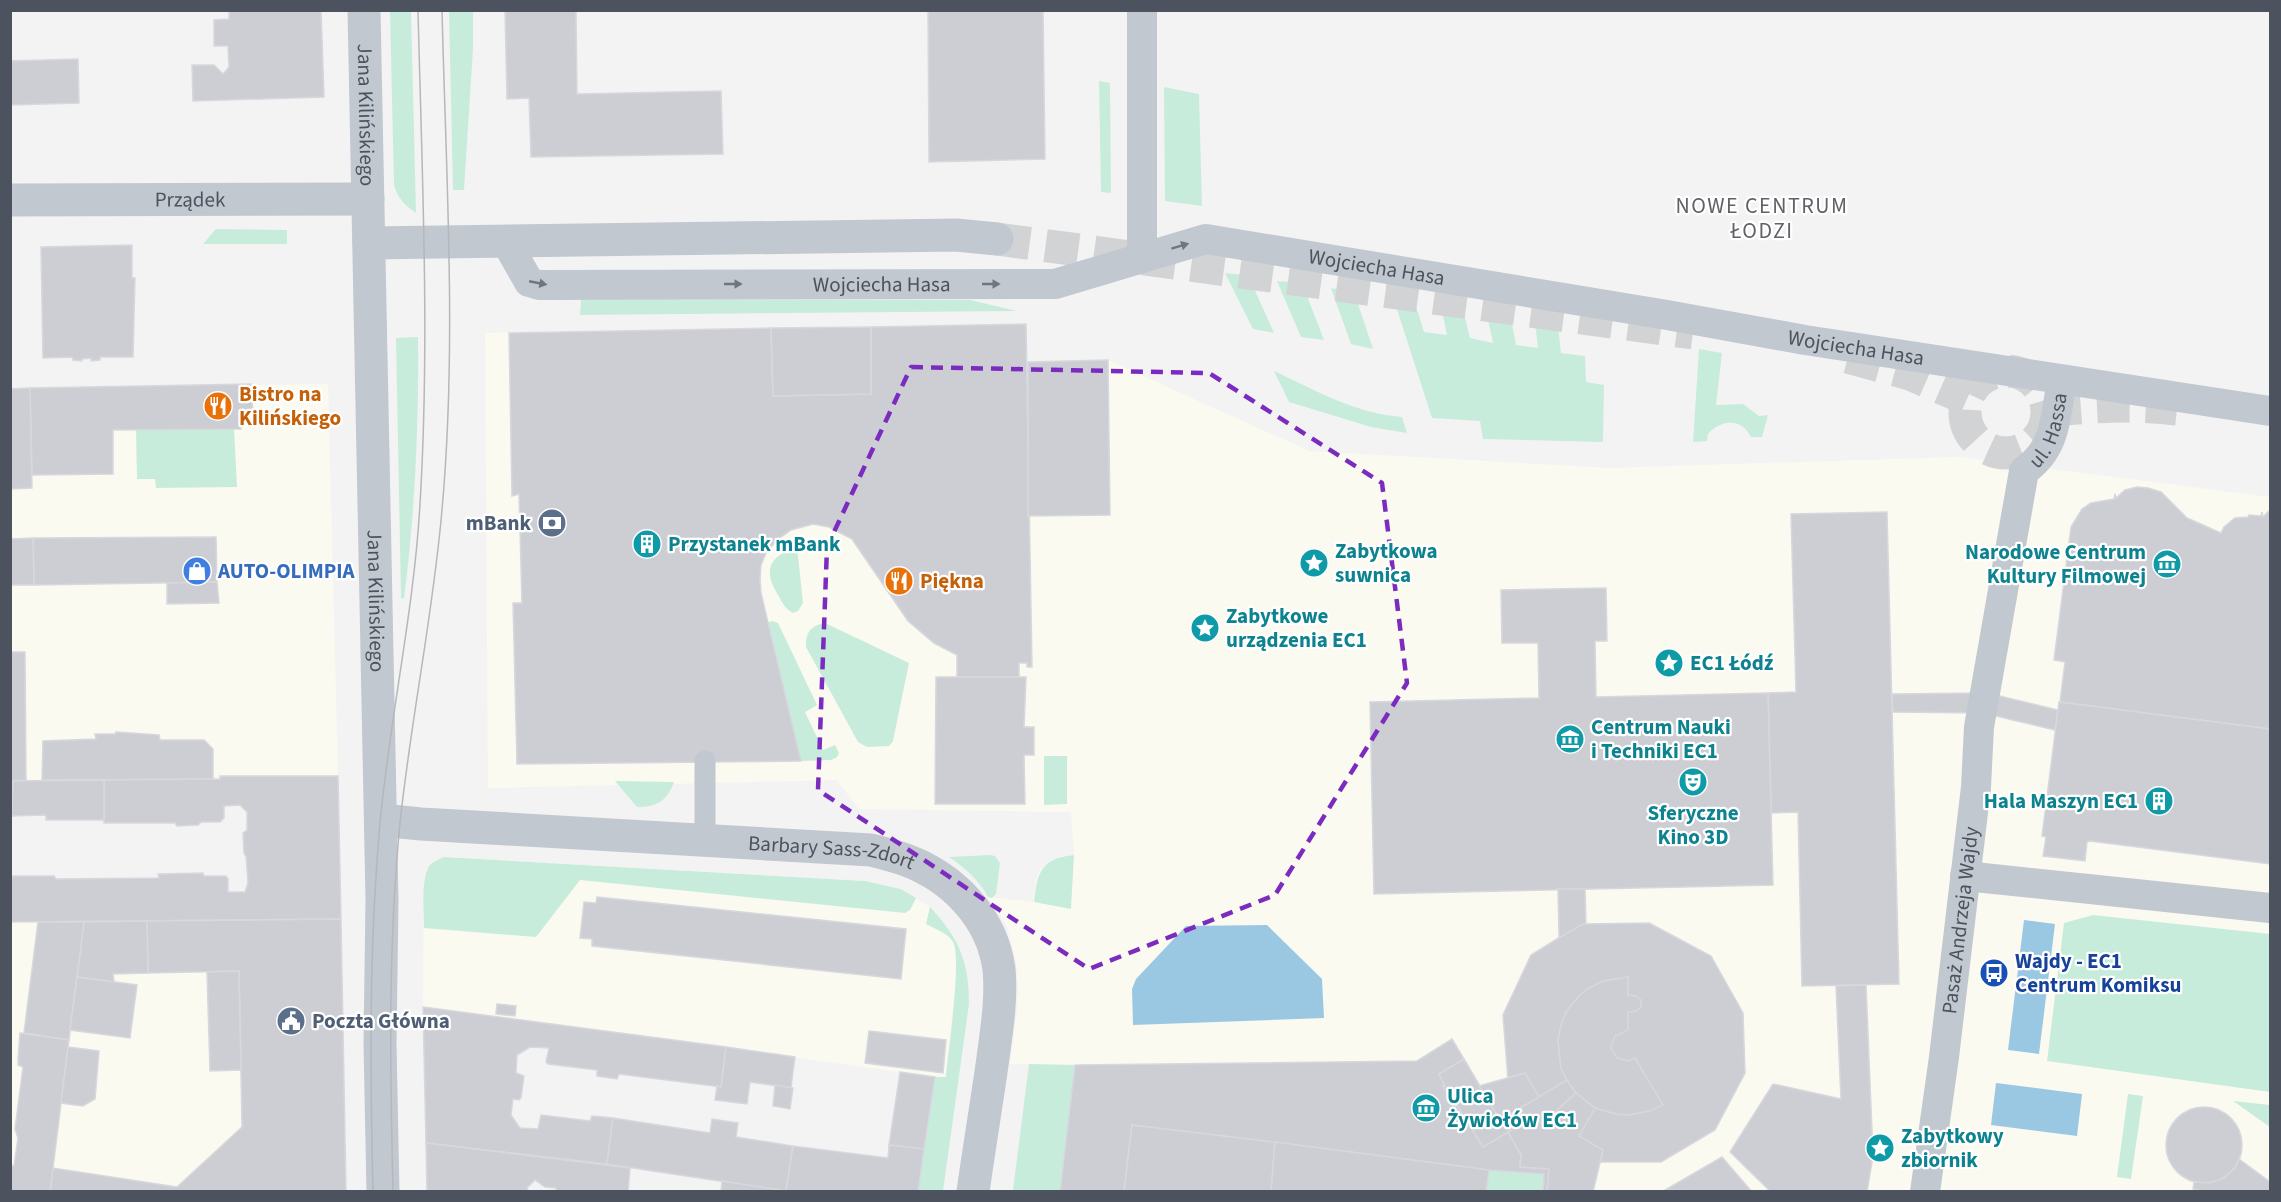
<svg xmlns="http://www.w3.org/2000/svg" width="2281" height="1202" viewBox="0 0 2281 1202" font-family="'Source Sans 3',sans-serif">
  <rect width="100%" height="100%" fill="#f4f3f3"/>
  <!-- commercial -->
  <g fill="#fbfaf0">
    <path d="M1026,324L1028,515L1108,360L1309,451L1609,468L1958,457L2270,497V1191H1543L1544,1174L1271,1191H1060L1075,1065L1010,1064L1017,1011L1018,983L1016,962L1007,926L988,897L1033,902L1036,881L1040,870L1048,863L1062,856L1074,855L1071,812L859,809L837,780L488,788L485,333Z"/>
    <path d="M328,384L338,776L11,780L10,389Z"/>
    <path d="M444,857L865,881L901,889L930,907L927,924L949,936L956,946V983L945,1078L423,1007L424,879L428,868L434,861Z"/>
    <path d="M341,919L346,1191H11L10,922Z"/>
  </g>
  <!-- green -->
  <g fill="#c8ecdc">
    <path d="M390,11H411L416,213C405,206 397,197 394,185Z"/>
    <path d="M449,11H473V49L464,190H453Z"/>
    <path d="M1099,81L1110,83L1111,193L1101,192Z"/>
    <path d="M1164,87L1199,94L1202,206L1165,201Z"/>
    <path d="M216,229L287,230V244H203Z"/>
    <path d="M1225,273L1248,275L1274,333L1253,329Z"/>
    <path d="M1277,281L1302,283L1324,340L1301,337Z"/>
    <path d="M1331,288L1354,292L1373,349L1351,344Z"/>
    <path d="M581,300H970L1017,311L580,315Z"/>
    <path d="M1394,300L1415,303L1424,332L1447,335L1441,306L1463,310L1470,338L1493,343L1487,315L1511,318L1516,345L1538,348L1535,323L1558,326L1561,353L1585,356L1586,382L1604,385L1603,442L1483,439L1480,421L1432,418Z"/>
    <path d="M418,337C419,425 415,512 404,599L401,598L396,338Z"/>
    <path d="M1699,349L1722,353L1716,405L1743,404L1759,416L1768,415L1762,437H1751C1741,417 1720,420 1708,434L1707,441L1693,442Z"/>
    <path d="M1274,371C1317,391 1354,413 1402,417L1407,433L1371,427L1289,402Z"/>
    <path d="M234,429L237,487L156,488L155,479H137L136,430Z"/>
    <path d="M797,547L803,603L798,611L793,613C785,609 782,602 778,595C762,569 770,556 797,547Z"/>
    <path d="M772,621L778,623L817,705L805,712L823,750L835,745L839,753L837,757L831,760L801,761L768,623Z"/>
    <path d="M825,623L909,663L893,741L889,746L867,747L858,742L806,647C805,633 811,625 825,623Z"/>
    <path d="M1044,756H1067V804L1044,805Z"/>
    <path d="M615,781L674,782C667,801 657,807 637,807Z"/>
    <path d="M990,855L995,856L1000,863L996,894L992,898L988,897C979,880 965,868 949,857Z"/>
    <path d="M1074,855L1071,909L1034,902C1037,873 1041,858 1074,855Z"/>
    <path d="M444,857L865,881L901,889L916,898L910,910L905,913L580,880L536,937L424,928C424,912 421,882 428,868C431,862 437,860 444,857Z"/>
    <path d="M930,907C959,938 969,961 969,1004L943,1191L918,1192L935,1077H946C948,1055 962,956 953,942C948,933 935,929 926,924Z"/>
    <path d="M2093,915L2270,934V1092L2047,1061L2064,923Z"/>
    <path d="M1029,1064L1075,1065L1060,1191L1013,1190Z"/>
    <path d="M2128,1094L2143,1096L2131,1179L2117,1177Z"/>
    <path d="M2233,1101L2270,1105V1127Z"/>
    <path d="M1489,1170L1544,1174L1543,1191L1486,1192Z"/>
  </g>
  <!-- water -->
  <g fill="#9ac8e3">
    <path d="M2024,920L2055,924L2039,1054L2008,1050Z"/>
    <path d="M1267,925L1322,979L1324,1018L1133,1025L1132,989L1136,979L1186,926Z"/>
    <path d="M1996,1083L2082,1094L2077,1136L1991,1125Z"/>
  </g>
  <!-- building -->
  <g fill="#cdced4" stroke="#d7d8dd" stroke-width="1.5">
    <path d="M229,10H321L324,97L193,101L192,65H214L223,74L229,67L228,46H214V20L229,19Z"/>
    <path d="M505,10H576L577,94L721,91L723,154L531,157L529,98L507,99Z"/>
    <path d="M928,10H1043L1045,159L929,162Z"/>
    <path d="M78,59L79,103L10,105V61Z"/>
    <path d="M132,245V278H135L133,357H100V360L91,361V358L82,359V361L73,360L72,357L43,358L41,247Z"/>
    <path d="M1026,324L1032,667H1027V663H1019V677H957V655L934,643L908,621L852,539L829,527L813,524L791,530L777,540L766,553L761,565L760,579L761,593L801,761L517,764L513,603H522L519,494L512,496L509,333L771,328L773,396L871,394V327Z"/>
    <path d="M871,327V394L773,396L771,328Z"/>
    <path d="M1108,360L1110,515L1028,516V362Z"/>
    <path d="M251,384L253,414H241V429L113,430V474L32,475L30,388Z"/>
    <path d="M30,388L32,488L10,489V389Z"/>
    <path d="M2137,487L2148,488L2161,492L2187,518L2221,533L2224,527L2235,518L2248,517L2249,515L2261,516L2262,512L2263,517L2270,510V729L2060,702L2065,662L2054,660L2071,527L2082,509L2091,503L2114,499L2115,494L2116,498L2125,490Z"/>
    <path d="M1887,512L1899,984L1802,986L1798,812L1771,813L1768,693L1796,692L1791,514Z"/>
    <path d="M216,537L217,582L34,585L33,538Z"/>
    <path d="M33,538L34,585H10V539Z"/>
    <path d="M217,582L219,603L167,604V583Z"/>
    <path d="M1606,588L1607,641H1595L1596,697L1768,693L1773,885L1374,894L1370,702L1539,698L1538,643H1502L1501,590Z"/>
    <path d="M10,652H25L26,780L10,781Z"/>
    <path d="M936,677H1026L1024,727H1034V755H1024L1025,804H935Z"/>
    <path d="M1987,693L2058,710L2055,730L1983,713L1893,712L1892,694Z"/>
    <path d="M2059,702L2270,729V864L2090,841L2087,842L2085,861L2043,856L2046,837L2042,836Z"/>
    <path d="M116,732L159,735L160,740H204L213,749V779L42,780L43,741L96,739L95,734H115Z"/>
    <path d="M220,776H338L341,919L10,922V880L13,876H54L56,879L159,878L158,874L203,873L204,876H226L228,879V892H245L248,883L246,856L244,853L243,833L247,830V812L240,805L224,806V818L220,822H201L198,825L177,826L175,823H104V780L220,779Z"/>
    <path d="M104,780V820H46V815L12,816L13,781Z"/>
    <path d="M1558,889H1585L1587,962L1597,984L1578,997L1560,977Z"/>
    <path d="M597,897L906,929L901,979L592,946V939L580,938L584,902L596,903Z"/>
    <path d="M341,919L346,1192H50L53,1168L177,1187L242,1127L239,971L148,973L147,921Z"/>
    <path d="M147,921L148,973L113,974L114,982L77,977L84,922Z"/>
    <path d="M38,922H84L69,1040L24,1033Z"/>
    <path d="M1649,923L1711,956L1743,1013L1745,1073L1715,1130L1661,1162H1576L1533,1132L1509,1093L1503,1015L1531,955L1557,939L1583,924Z"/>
    <path d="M239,971L241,1070L210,1071L207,972Z"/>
    <path d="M77,977L137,985L130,1038L70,1030Z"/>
    <path d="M1628,977V995L1636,996L1641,1000V1007L1636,1011L1628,1012V1030L1615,1036L1611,1048L1617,1058L1629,1061L1635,1058L1663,1105L1650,1111L1628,1115L1616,1114L1595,1108L1576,1093L1570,1087L1561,1068L1558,1040L1561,1025L1566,1012L1578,997L1587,989L1603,981Z"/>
    <path d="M1866,985L1873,1156L1867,1192H1771L1730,1152L1773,1084L1841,1099L1836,986Z"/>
    <path d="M497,1004L516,1006L515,1016L496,1014Z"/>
    <path d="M423,1007L726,1047L721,1087L619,1074L617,1079L597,1076V1070L548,1064L546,1062L549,1048L530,1047L517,1055L516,1073L524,1076L521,1098L519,1100L513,1099L511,1115L520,1128L538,1129L541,1115L590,1121L592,1116L613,1118L607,1164L426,1143Z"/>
    <path d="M869,1031L946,1040L943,1073L865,1063Z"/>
    <path d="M20,1033L69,1040L50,1192H10V1165L14,1166L18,1138L15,1129L23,1067L18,1065V1059Z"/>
    <path d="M1452,1039L1464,1059L1439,1074L1445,1086H1443L1455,1106L1457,1105L1483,1147L1508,1132L1521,1155L1520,1167L1549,1169L1547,1192H1543L1544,1174L1489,1170L1132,1125L1124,1192H1060L1075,1065L1417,1061Z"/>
    <path d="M68,1047L99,1051L95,1099L83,1106L61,1103Z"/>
    <path d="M726,1047L795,1057L791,1088L750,1082L747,1104L715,1100L717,1086L721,1087Z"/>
    <path d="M1464,1059L1500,1120L1567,1080L1576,1093L1542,1124L1535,1116L1483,1147L1457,1105L1455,1106L1443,1086H1445L1439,1074Z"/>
    <path d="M900,1072L935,1077L924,1149L889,1145Z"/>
    <path d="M1525,1073L1539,1097L1500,1120L1479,1086Z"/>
    <path d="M775,1085L793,1088L790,1109L773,1106Z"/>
    <path d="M1576,1093L1595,1108L1579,1136L1603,1150L1593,1192H1547L1549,1169L1520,1167L1521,1155L1508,1132L1535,1116L1542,1124Z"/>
    <circle cx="2204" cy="1145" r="38"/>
    <path d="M613,1118L710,1133L712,1119L738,1123L736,1137L793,1146L786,1191L607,1164Z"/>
    <path d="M1132,1125L1275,1142L1271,1192H1124Z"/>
    <path d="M1275,1142L1489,1170L1486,1192H1271Z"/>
    <path d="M426,1143L630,1168L628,1192H556V1188L545,1187L535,1180L527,1188L529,1192H427Z"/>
    <path d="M889,1145L924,1149L918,1192L786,1191L793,1146L888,1158Z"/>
    <path d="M1722,1157L1752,1192L1665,1190Z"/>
    <path d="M2239,1159L2270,1182V1192H2205L2193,1189L2194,1182L2209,1183L2224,1178L2235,1168Z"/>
    <path d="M722,1181L780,1190V1192H721Z"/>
  </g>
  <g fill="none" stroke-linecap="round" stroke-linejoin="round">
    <!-- minor-tunnel -->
    <g stroke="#d2d3d5" stroke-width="33" stroke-dasharray="33 16" stroke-linecap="butt">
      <path d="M997,239L1693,333"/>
      <path d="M1848,357L1910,374L1967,399"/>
      <circle cx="2006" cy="412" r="41"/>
      <path d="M2048,411C2095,406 2130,404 2177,409"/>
    </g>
    <!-- service -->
    <path stroke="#c2c8cf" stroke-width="21" d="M705,840V761"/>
    <!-- pedestrian -->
    <g stroke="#c2c8cf" stroke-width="30">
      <path id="s1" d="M503,241L508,245L529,282L539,285L1055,284L1206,239L1667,315L1805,340L2270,411"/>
      <path d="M1142,258V10"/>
      <path d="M1965,876L2270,908"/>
      <path id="s2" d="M1925,1192L1944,1057L1976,787L1979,727L2024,471C2057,448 2055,417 2062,380"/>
    </g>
    <!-- minor -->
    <g stroke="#c2c8cf" stroke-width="33">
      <path id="s3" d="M10,200L368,199"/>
      <path d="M369,243L956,235L997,239"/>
      <path id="s4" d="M381,820L421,824L871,850C883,853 895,856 906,860C954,878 992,918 999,969C1002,1001 996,1034 992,1065C986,1107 979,1149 973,1192"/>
    </g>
    <!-- tertiary -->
    <path stroke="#c2c8cf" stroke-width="33" id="s5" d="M364,10L382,900L380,1044L383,1192"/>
    <!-- tram -->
    <g stroke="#b5b7bc" stroke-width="1.5">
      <path d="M373,1192C370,1068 369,947 380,823C390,716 414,611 420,504C430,340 422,175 418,10"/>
      <path d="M393,1192C390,1068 388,946 400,823C411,718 433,615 442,510C457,344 446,177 442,10"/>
    </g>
  </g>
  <!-- one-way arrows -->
  <defs><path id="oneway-solid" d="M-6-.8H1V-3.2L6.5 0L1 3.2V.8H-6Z" transform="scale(1.5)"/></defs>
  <g fill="#6f7680">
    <use href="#oneway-solid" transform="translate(1180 246) rotate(-17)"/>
    <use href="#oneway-solid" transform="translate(538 283) rotate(11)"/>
    <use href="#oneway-solid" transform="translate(733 284)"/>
    <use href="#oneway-solid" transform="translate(991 284)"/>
  </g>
  <!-- marked area -->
  <path fill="none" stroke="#7b2cbf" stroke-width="4.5" stroke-dasharray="12 8" stroke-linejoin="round" d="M911,367L1209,373L1382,483L1407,683L1275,895L1089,969L818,790L827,547Z"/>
  <!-- icons -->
  <defs>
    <g id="restaurant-disc" transform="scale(1.5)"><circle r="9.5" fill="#e8710a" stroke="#fff"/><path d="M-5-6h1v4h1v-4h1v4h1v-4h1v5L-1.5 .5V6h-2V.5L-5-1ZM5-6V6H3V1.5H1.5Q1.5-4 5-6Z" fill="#fff"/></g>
    <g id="bank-disc" transform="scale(1.5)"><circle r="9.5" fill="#5c6f8a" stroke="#fff"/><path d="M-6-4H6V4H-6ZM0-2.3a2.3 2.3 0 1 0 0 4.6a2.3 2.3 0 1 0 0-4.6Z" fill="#fff"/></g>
    <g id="building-disc" transform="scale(1.5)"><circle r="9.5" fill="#0f9aa8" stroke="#fff"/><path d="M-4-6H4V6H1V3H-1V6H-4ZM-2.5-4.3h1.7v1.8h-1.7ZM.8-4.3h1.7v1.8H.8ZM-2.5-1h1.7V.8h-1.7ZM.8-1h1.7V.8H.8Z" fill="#fff"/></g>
    <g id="sight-disc" transform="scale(1.5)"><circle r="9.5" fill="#0f9aa8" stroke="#fff"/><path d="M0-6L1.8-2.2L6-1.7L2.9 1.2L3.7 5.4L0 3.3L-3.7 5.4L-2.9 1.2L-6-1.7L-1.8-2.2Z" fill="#fff"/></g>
    <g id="museum-disc" transform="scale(1.5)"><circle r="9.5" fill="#0f9aa8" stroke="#fff"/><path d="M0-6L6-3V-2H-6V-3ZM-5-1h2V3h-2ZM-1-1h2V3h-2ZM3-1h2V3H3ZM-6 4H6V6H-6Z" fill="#fff"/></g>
    <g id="shop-disc" transform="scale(1.5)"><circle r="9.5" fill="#3f7fe0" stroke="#fff"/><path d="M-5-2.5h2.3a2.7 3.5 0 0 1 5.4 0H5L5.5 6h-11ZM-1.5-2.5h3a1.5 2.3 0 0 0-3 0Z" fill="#fff"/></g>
    <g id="theatre-disc" transform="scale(1.5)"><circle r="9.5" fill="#0f9aa8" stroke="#fff"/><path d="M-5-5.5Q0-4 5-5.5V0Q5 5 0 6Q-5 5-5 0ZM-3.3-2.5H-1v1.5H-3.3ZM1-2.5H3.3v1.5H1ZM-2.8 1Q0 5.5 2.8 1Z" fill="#fff"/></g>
    <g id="bus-disc" transform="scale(1.5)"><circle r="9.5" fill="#1a4fb4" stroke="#fff"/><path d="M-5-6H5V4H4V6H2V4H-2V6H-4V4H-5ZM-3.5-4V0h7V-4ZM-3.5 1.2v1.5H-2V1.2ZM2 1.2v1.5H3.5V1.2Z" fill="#fff"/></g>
    <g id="civic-disc" transform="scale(1.5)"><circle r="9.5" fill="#5c6f8a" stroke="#fff"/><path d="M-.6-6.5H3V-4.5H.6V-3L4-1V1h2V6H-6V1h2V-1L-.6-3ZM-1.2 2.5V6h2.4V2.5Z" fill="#fff"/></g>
  </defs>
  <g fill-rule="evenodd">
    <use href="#restaurant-disc" x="218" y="406"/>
    <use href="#bank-disc" x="552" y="523"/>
    <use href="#building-disc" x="647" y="544"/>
    <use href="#sight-disc" x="1314" y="563"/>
    <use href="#museum-disc" x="2167" y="564"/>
    <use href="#shop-disc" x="197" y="571"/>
    <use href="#restaurant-disc" x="899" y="581"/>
    <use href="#sight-disc" x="1205" y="628"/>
    <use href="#sight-disc" x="1669" y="663"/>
    <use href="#museum-disc" x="1570" y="739"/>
    <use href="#theatre-disc" x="1693" y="782"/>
    <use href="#building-disc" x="2159" y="801"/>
    <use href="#bus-disc" x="1994" y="973"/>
    <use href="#civic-disc" x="291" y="1021"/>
    <use href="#museum-disc" x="1426" y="1108"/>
    <use href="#sight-disc" x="1880" y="1148"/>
  </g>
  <g text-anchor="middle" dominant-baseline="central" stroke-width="4.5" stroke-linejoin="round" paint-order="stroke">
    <!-- street labels -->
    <g font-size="21" fill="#4c535e" stroke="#fff">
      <text stroke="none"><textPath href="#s5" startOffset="105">Jana Kilińskiego</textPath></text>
      <text stroke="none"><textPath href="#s3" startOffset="180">Prządek</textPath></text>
      <text stroke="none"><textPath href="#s1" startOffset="906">Wojciecha Hasa</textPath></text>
      <text stroke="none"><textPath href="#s1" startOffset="402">Wojciecha Hasa</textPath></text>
      <text stroke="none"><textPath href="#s1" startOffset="1392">Wojciecha Hasa</textPath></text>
      <text stroke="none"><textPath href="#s2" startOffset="778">ul. Hassa</textPath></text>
      <text stroke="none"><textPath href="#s5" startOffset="591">Jana Kilińskiego</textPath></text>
      <text stroke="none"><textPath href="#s4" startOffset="452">Barbary Sass-Zdort</textPath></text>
      <text stroke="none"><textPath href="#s2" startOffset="274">Pasaż Andrzeja Wajdy</textPath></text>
    </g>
    <!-- food labels -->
    <g font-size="21" font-weight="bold" fill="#c56008" stroke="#fff" text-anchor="start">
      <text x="239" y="394">Bistro na<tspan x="239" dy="24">Kilińskiego</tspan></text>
      <text x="920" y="581">Piękna</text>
    </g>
    <!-- service labels -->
    <g font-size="21" font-weight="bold" fill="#4e5e75" stroke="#fff" text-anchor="end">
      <text x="531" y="523">mBank</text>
      <text x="312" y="1021" text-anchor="start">Poczta Główna</text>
    </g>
    <!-- culture labels -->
    <g font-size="21" font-weight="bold" fill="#0d838f" stroke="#fff" text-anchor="start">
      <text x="668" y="544">Przystanek mBank</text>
      <text x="1335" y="551">Zabytkowa<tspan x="1335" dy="24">suwnica</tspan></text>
      <text x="2146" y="552" text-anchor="end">Narodowe Centrum<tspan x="2146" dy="24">Kultury Filmowej</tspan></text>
      <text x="1226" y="616">Zabytkowe<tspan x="1226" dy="24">urządzenia EC1</tspan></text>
      <text x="1690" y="663">EC1 Łódź</text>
      <text x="1591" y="727">Centrum Nauki<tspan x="1591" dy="24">i Techniki EC1</tspan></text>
      <text x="2138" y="801" text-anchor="end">Hala Maszyn EC1</text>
      <text x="1693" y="813" text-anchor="middle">Sferyczne<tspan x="1693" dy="24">Kino 3D</tspan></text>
      <text x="1447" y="1096">Ulica<tspan x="1447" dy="24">Żywiołów EC1</tspan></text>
      <text x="1901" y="1136">Zabytkowy<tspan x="1901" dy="24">zbiornik</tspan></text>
    </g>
    <!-- shop labels -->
    <g font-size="21" font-weight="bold" fill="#366cbe" stroke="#fff" text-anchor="start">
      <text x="218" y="571">AUTO-OLIMPIA</text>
    </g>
    <!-- transit labels -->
    <g font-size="21" font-weight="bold" fill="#164399" stroke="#fff" text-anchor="start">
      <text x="2015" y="961">Wajdy - EC1<tspan x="2015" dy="24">Centrum Komiksu</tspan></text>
    </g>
    <!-- neighbourhood labels -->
    <g font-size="22" letter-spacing="1.5" fill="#606267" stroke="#fff">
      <text x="1762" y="206">NOWE CENTRUM<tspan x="1762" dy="25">ŁODZI</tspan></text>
    </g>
  </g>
  <!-- border -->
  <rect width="2281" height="1202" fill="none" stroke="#4c535e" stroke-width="24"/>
</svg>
